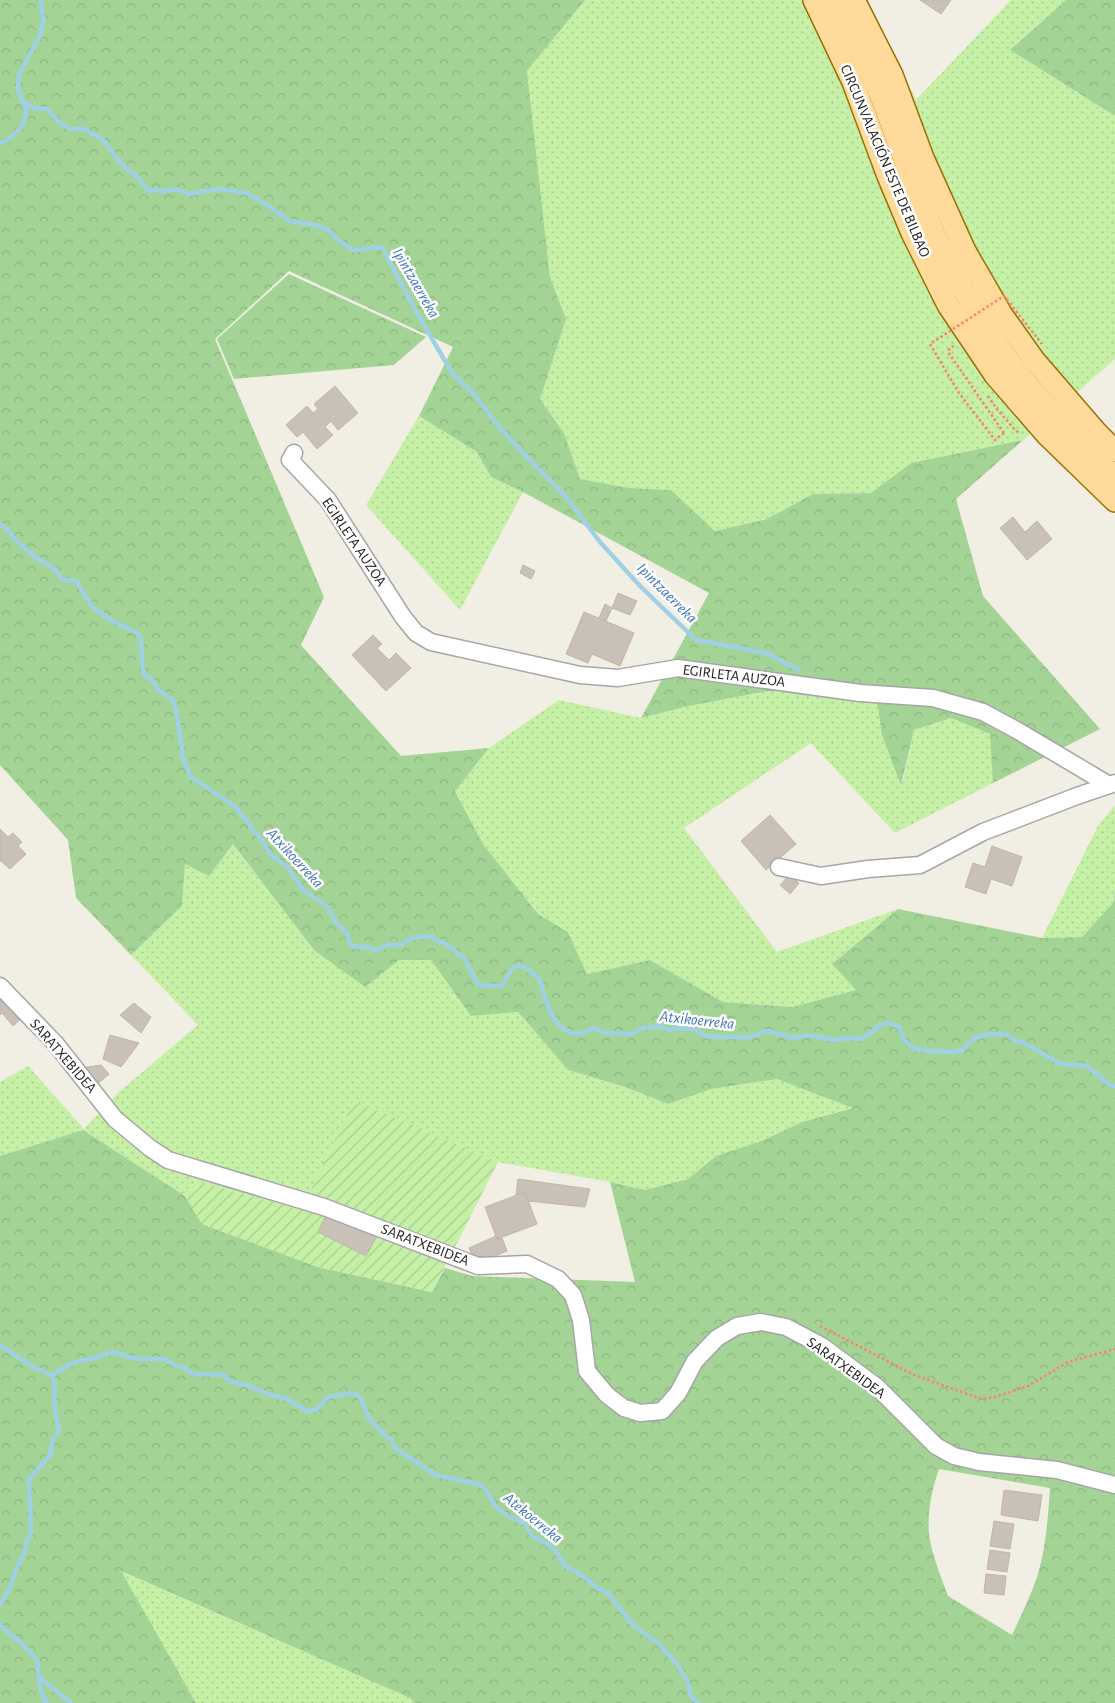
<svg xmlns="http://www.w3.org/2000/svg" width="1115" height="1703" viewBox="0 0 1115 1703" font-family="'Alegreya Sans',sans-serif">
  <defs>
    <pattern id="grass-dots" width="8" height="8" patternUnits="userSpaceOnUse" patternTransform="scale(1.25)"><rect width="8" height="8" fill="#c5f0a5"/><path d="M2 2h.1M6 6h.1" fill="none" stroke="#a9cd8e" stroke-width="1.8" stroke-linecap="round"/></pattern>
    <pattern id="forest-crowns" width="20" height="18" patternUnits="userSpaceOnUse" patternTransform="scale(1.25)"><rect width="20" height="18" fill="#a3d495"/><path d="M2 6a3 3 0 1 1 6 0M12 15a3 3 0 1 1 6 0" fill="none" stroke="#8cb680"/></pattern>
    <pattern id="garden-furrows" width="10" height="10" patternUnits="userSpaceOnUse" patternTransform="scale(1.25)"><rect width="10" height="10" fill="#c5f0a5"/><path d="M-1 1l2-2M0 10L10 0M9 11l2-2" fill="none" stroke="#a9cd8e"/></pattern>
  </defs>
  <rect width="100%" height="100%" fill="#f1eee4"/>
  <!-- grass -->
  <g fill="url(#grass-dots)">
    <path d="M585,0H868L916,100L1011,0H1066L1010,50L1115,116V359L1023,440L911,463L871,493L813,494L767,519L715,531L671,490L630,488L580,479L564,433L540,399L566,319L550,277L527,71Z"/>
    <path d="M419,416L477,452L491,477L523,492L460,610L366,505Z"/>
    <path d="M768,691L876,693L902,784L914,730L951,718L991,734L993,783L895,833L811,743L684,828L777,952L898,909L832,964L856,990L792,1007L723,1002L650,960L587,974L568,932L538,914L483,844L455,790L489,748L559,700L641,718L689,706Z"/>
    <path d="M1115,805V889L1114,902L1082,937L1042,938L1098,826Z"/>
    <path d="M233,844L314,950L399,960H431L471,1016L518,1012L568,1070L625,1087L668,1104L711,1089L778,1079L854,1107L802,1122L764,1140L716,1156L688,1179L645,1190L610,1182L498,1162L354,1100L301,1210L197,1181L185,1196L83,1130L0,1156V1082L28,1066L84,1129L119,1092L198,1025L131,955L182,906L185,863Z"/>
    <path d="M120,1571L410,1698L415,1703H196Z"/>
  </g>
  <!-- forest -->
  <g fill="url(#forest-crowns)" fill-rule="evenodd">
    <path d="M0,0H585L527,71L550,277L566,319L540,399L564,433L580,479L630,488L671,490L715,531L767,519L813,494L871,493L911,463L1023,440L956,499L983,596L1100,729L993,783L990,734L951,718L914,730L901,785L882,735L876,693L768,691L689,706L641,718L709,593L523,492L491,477L477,452L419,416L453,347L289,271L215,339L324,597L301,645L401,756L489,748L455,791L483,844L538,914L568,932L587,974L650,960L723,1002L792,1007L856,990L832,964L898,909L1042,938L1082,937L1114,902L1115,889V1703H415L410,1698L121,1571L196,1703H0V1156L83,1130L185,1196L202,1224L318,1267L432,1292L445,1268L472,1276L635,1282L610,1182L645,1190L688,1179L716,1156L764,1140L802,1122L853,1108L777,1079L711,1089L668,1104L625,1087L568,1070L518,1012L471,1016L431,960H399L365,987L314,950L233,844L209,876L185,864L182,906L131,955L76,898L68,840L0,765ZM939,1469L1050,1488C1048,1518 1046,1548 1037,1577C1030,1597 1021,1616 1012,1635L948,1596C942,1579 935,1563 931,1545C925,1521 931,1492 939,1469Z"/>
    <path d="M1066,0H1115V116L1010,50Z"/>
    <path d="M289,274L426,337L394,365L234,379L217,339Z"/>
  </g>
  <!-- garden -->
  <path fill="url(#garden-furrows)" d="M354,1100L498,1162L432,1292L318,1267L202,1224L185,1196L197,1181L301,1210Z"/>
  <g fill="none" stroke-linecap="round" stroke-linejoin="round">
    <!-- stream -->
    <g stroke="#a0d0e3" stroke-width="4.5">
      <path d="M41,0L43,21L41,34L19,74L18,89L22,101L33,108L47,109L58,121L70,129H84L103,140L122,165L135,175L148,190L164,191L176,189L188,194L220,189L247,193L269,206L289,221L311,224L329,230L337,239L353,250L381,247L383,249L417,313L452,373L473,393L500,428L528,458L567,498L600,542L640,586L696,640L766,653L799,670"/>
      <path d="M0,143C15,139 33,117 23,103"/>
      <path d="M0,524L8,530L13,537L35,557L55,569L62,580H73L77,582L93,608L113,621L139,634C144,647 140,660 144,674L152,680L157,689L171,699L175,704L182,747V757L191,777L237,808L241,815L248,821L252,830L259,836L270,854L288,868L303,890L328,907L335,921L347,933L349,941L351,945L356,947H365L377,950L388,945H401L412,938L429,936L449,946L465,959L475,980L479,984L485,986H501C505,982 505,979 508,975C518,956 529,970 540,980C545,1002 554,1037 583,1033C587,1032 589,1029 594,1028L605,1033L631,1034L643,1028L659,1026L669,1030L678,1028L694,1029L705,1036L716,1037H751L767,1031L794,1038L807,1035L834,1040L850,1038L859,1039L870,1034L880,1025L890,1023L900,1028L903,1039L910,1045L915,1049L932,1051L954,1052L962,1050L973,1039L988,1034H1007L1013,1040L1022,1042L1040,1052L1061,1064L1087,1066L1110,1085L1115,1086"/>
      <path d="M0,1345L35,1368L52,1375L55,1385L54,1402L59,1431L53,1439L50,1455L29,1480L31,1532L27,1541L24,1554L17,1567L10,1588L0,1605"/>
      <path d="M52,1375L72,1363L98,1357L112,1352L138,1359H166L176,1366L184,1367L190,1372L197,1374L224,1375L230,1381L249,1386L270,1395L287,1399L307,1411L316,1410L328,1397L351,1393L357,1394L361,1399L368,1417L385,1435L391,1439L395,1448L436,1475L477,1484L483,1487L487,1491L493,1503L499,1510L508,1516L524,1523L533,1537L546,1543L556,1551L565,1566L580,1574L596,1587L609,1594L633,1625L658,1643L678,1665L688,1683L691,1696L698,1703"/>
      <path d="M0,1624C5,1632 11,1635 19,1641C25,1647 31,1654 37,1660L41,1692L47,1702L44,1703"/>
      <path d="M38,1676L71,1703"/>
    </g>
  </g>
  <!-- building -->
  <g fill="#c9c0b7" stroke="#c4b5a5">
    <path d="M920,0H951L941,14Z"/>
    <path d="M335,386L358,413L338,430L331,421L325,427L333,435L317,449L303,432L297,437L286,425L307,406L313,413L318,409L314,404Z"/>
    <path d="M1013,517L1025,532L1037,521L1052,539L1027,560L1000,528Z"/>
    <path d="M523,565L535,571L531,579L520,573Z"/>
    <path d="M618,593L637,601L630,615L612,608Z"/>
    <path d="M605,604L612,608L606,621L599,618Z"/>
    <path d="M584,612L634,633L620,666L592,654L588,663L566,654Z"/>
    <path d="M373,635L382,644L377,648L389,660L396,653L411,668L386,691L352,655Z"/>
    <path d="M770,815L796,844L766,870L741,841Z"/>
    <path d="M0,829L8,837L13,833L22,842L18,846L26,854L10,869L1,861L0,862Z"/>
    <path d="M992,846L1022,857L1012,886L991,879L986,894L965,887L973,863L985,867Z"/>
    <path d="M789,875L799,883L790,894L780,885Z"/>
    <path d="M0,993L22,1018L13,1026L2,1013L0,1015Z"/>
    <path d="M134,1003L151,1017L141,1033L120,1015Z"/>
    <path d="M110,1035L139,1043L121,1067L103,1059Z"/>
    <path d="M101,1065L109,1074L95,1086L82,1068Z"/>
    <path d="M518,1179L590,1189L585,1207L528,1201L525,1192L516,1196Z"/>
    <path d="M525,1192L537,1224L497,1239L485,1207Z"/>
    <path d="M326,1215L353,1228L356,1221L377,1236L366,1256L318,1232Z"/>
    <path d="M496,1236L497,1239L502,1238L507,1251L485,1260L472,1255L469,1248Z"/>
    <path d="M1004,1490L1042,1495L1038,1521L1001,1515Z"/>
    <path d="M994,1521L1014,1524L1010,1549L990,1546Z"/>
    <path d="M990,1550L1010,1553L1007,1572L987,1569Z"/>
    <path d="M986,1574L1006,1576L1004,1595L984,1593Z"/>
  </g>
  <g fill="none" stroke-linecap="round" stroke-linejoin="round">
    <!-- minor casing -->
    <g stroke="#a6a6a6" stroke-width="19">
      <g id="minor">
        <path d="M294,453L290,460L328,500L403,617L416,633L431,642L580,675L618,678L678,668L860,693L933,698L983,712L1020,732L1109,785"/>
        <path d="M779,867L821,876L868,869L920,865L983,832L1077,796L1115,783"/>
        <path d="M0,986L55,1043L115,1119L150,1148L168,1160L324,1207L478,1266L527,1264L558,1279L573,1295L581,1320L587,1371L607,1395L624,1408L640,1413L662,1411L678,1393L695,1361L717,1338L737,1326L761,1322L786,1327L822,1346L877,1387L936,1446L954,1456L979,1462L1057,1470L1115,1485"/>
      </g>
    </g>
    <!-- major casing -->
    <g stroke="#9a7100" stroke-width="24">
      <g id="major">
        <path d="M814,0L853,82L888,176L912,233L948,305L995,375L1021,405L1048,436L1115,501"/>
        <path d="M834,0C852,32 869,64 882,99C901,149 918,201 942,250C963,291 987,332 1015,369C1045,408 1082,442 1115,478"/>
        <path d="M854,0L892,75L923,158L965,251L1002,315L1034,360L1097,433L1115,451"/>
      </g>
    </g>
    <!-- path -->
    <g stroke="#ff8167" stroke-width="2.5" stroke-dasharray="2.5 2.5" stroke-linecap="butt">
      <path d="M954,346L950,348L948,352L1004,433"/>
      <path d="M988,396L997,409L1016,431L1020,433"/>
      <path d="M820,1326L914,1375L982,1399L995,1397L1028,1386L1068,1362L1115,1349"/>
    </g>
    <!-- minor -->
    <use href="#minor" stroke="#fff" stroke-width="16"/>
    <!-- major -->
    <use href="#major" stroke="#ffda9b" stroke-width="21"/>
    <!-- path-bridge -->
    <path stroke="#ff8167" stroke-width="2.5" stroke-dasharray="2.5 2.5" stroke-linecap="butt" d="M1004,433L995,440L959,393L930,344L1004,296L1042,344"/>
  </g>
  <g text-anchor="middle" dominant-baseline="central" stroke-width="5" stroke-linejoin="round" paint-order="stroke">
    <!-- street labels -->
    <g font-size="15" fill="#1f1f1f" stroke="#fff">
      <text transform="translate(885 161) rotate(67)">CIRCUNVALACIÓN ESTE DE BILBAO</text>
      <text transform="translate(354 542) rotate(56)">EGIRLETA AUZOA</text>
      <text transform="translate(734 676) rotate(7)">EGIRLETA AUZOA</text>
      <text transform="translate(63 1056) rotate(49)">SARATXEBIDEA</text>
      <text transform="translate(425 1245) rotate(21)">SARATXEBIDEA</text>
      <text transform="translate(846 1368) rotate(36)">SARATXEBIDEA</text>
    </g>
    <!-- water labels -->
    <g font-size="16" font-style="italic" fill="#4175b9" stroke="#fff">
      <text transform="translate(416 283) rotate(60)">Ipintzaerreka</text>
      <text transform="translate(667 593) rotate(45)">Ipintzaerreka</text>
      <text transform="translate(295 858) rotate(47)">Atxikoerreka</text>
      <text transform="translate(697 1020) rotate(6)">Atxikoerreka</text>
      <text transform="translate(533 1518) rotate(39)">Atekoerreka</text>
    </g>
  </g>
</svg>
